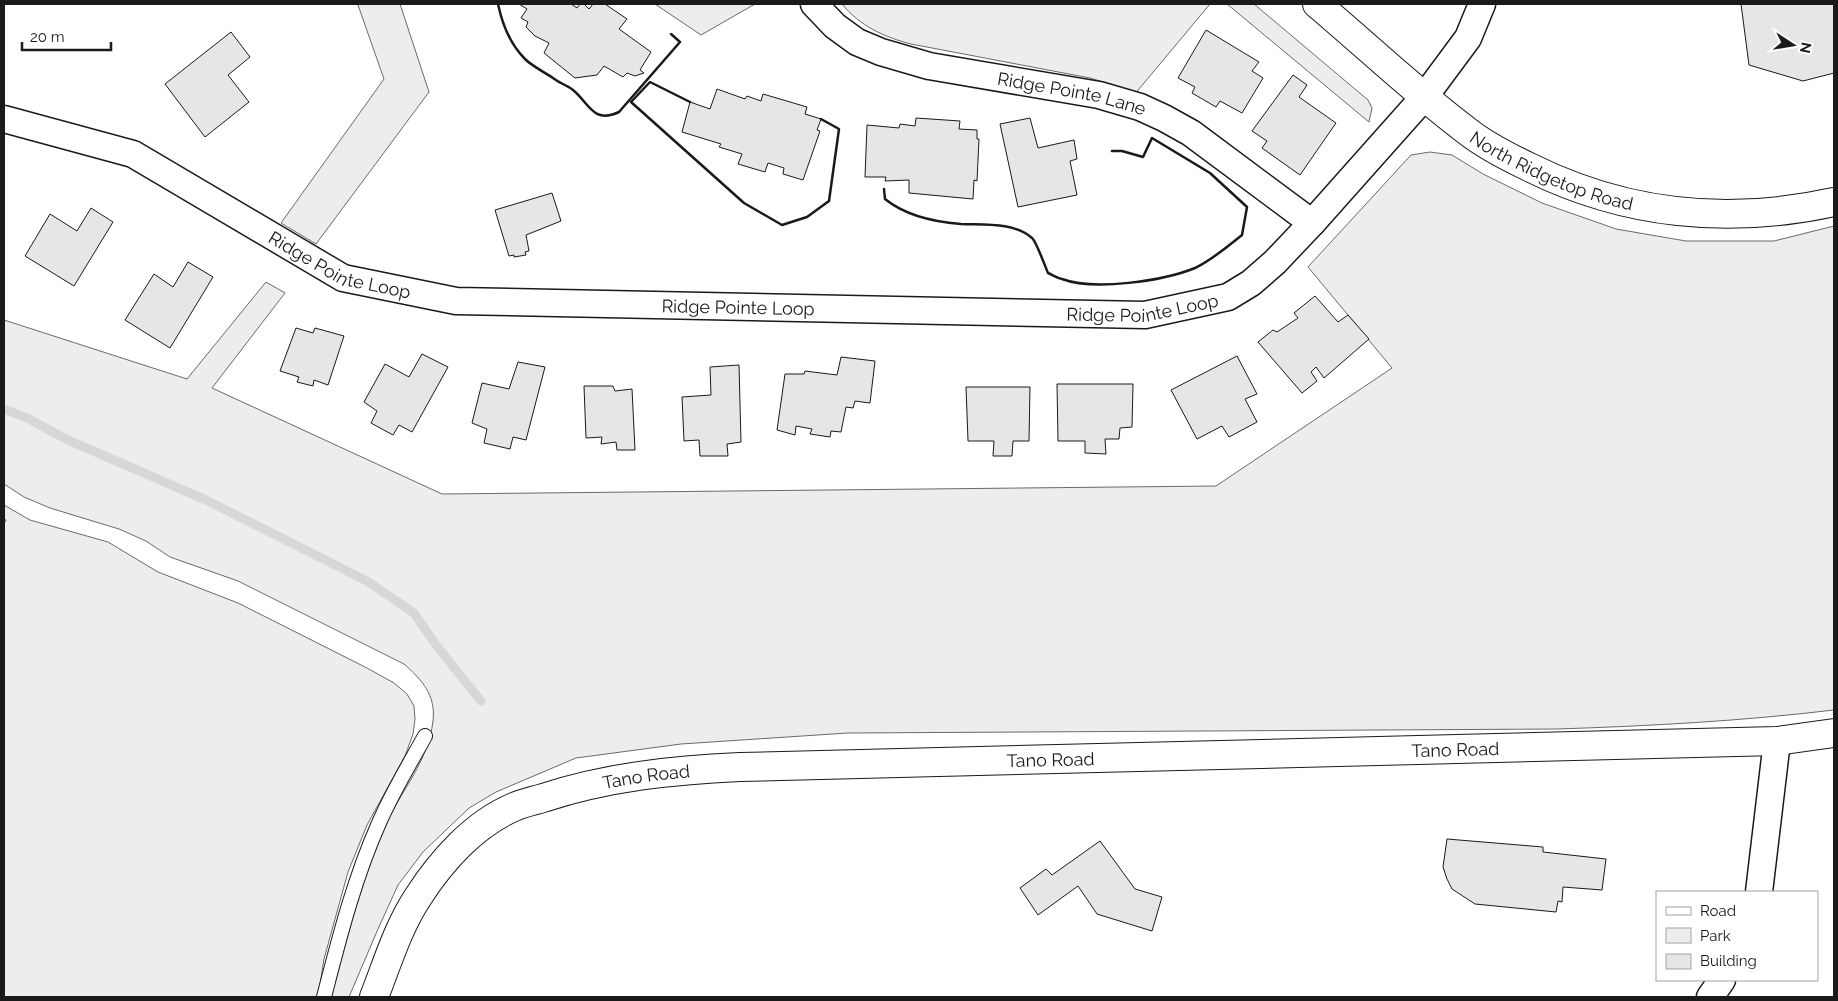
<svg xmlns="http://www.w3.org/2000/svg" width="1838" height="1001" viewBox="0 0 1838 1001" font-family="Raleway,sans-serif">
  <rect width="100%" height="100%" fill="#fff"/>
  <!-- green -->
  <g fill="#ededed" stroke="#6a6a6a">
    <path d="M356,4H400L429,92L316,244L281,223L384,79L358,5Z"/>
    <path d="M655,4H755L701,35Z"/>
    <path d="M842,4H1210L1134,95L1113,85L1090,78L911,44C884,37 860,26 842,4Z"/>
    <path d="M1227,4H1254L1368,100L1372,108L1369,122Z"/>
    <path d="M1430,152L1452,155L1483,174L1542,203L1616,229L1686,241H1774L1834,226V710C1742,721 1650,726 1557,729L848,733L681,744L576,758L496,792L469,808L423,852L398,885L378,929L349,997H331C335,969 344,943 352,917C362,885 372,854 386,824C402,789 428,762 433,721C436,695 422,680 404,664L238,581L170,557L146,541L119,529L50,508L24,497L4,484V320L187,379L266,282L285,293L212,388L442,494L1216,486L1392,368L1308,267L1411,155Z"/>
    <path d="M4,505L30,520L108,542L158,572L238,603L367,668L394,683L407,694L414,706L415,719L413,734L405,756L367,825L348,872L324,959L318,997H4V524L6,520L4,519Z"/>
  </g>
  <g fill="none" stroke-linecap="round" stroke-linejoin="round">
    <!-- stream -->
    <path stroke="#d7d7d7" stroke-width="9" d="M4,409L29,419L68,440L206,500L367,581L414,613L436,645L481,701"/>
  </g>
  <!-- building -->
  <g fill="#e6e6e6" stroke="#1a1a1a">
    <path d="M519,4H571L577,8L580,4H584L589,9L593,4H605L627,19L619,29L651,52L640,70L644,73L635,76L627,73L623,77L604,66L597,75L575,78L544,53L549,43L535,36L526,27L528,22L521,18L527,9Z"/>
    <path d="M1741,4H1834V73L1803,81L1749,65Z"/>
    <path d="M1206,30L1259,62L1252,71L1263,78L1242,113L1220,101L1216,107L1192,93L1195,87L1178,78Z"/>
    <path d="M231,32L250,57L228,75L249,102L205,137L165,84Z"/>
    <path d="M1293,75L1307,85L1299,97L1336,123L1300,175L1262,148L1267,141L1252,131Z"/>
    <path d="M717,89L745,99L747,96L761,101L763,94L807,107L805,114L821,119L817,130L820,131L803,180L783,174L784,168L768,163L765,172L738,164L742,154L719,147L721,144L682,132L690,102L710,109Z"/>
    <path d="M916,118L960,121L959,129L977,130V139H979L977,181L974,180L973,199L909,193V180L885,181L886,177H865L867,125L899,128L900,124L915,126Z"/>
    <path d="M1030,118L1038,148L1074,140L1077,159L1070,161L1077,195L1018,207L1000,124Z"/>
    <path d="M552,193L561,221L526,235L529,251L525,252L526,255L514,257V255L509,256L495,210Z"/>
    <path d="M91,208L113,222L74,286L25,256L50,214L77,231Z"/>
    <path d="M188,262L213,277L170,348L125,320L154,274L173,287Z"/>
    <path d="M1315,296L1338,322L1348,315L1369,339L1324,378L1316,367L1311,372L1317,381L1302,393L1258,342L1273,330L1277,332L1298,318L1294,313Z"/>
    <path d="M296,328L313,333L315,328L344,336L328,385L314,380L313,386L297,382L299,377L280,371Z"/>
    <path d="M422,354L448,367L412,432L399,425L393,435L371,423L377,411L364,402L385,364L409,377Z"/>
    <path d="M1237,356L1257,394L1245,399L1257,422L1229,437L1222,426L1197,439L1171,390Z"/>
    <path d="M841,357L875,361L870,403L855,401L853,408L846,407L841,432L831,431L830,437L810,434L812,429L796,426L795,435L777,430L785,374H804L805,371L837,375Z"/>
    <path d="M518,362L545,367L526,440L513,437L510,449L484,443L487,429L472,423L482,383L509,389Z"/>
    <path d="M739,365L741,442L727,444L728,456H700L699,440L684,441L682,397L711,395L710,367Z"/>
    <path d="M1057,384H1133L1132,427L1120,428L1119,439H1105L1106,454L1085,453V441H1058Z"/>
    <path d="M584,386H613L615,391L632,389L635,450H617L616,442L601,444L602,437L586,438Z"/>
    <path d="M966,387H1030L1029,441H1013L1012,456H993L994,441H968Z"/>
    <path d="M1447,839L1543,847V852L1606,859L1602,890L1563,887L1562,902L1558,901L1556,912L1475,904L1452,889L1447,879L1443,867Z"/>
    <path d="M1100,841L1135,889L1162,897L1152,931L1097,914L1078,886L1038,915L1020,888L1046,869L1052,875Z"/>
  </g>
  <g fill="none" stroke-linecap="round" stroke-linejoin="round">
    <!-- lane casing -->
    <g stroke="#1a1a1a" stroke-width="16">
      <path id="lane" d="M324,997C339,939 354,879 379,823C392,793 409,765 425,736"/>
    </g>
    <!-- street casing -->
    <g stroke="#1a1a1a" stroke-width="29">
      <g id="street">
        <path id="s1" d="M814,4L835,26L857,42L881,52L929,66L1099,95L1140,107L1164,118L1191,133L1312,223"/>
        <path id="s2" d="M4,119L133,154L343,278L456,301L1145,315L1228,297L1251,283L1275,262L1312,223L1425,96L1468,38L1482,4"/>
        <path d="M1759,892L1777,741"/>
        <path d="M1710,997L1722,980"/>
      </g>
    </g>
    <!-- secondary casing -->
    <g stroke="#1a1a1a" stroke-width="30">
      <g id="secondary">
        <path id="s3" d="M1317,4C1367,46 1415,92 1467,131C1486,146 1508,157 1529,167C1625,215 1729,225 1834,202"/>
        <path id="s4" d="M374,997C387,964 398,927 418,897C441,861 474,824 514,807C523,803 533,801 543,798C607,777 673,770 740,767L1777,741L1834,733"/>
      </g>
    </g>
    <!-- lane -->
    <use href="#lane" stroke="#fff" stroke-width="14"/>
    <!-- street -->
    <use href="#street" stroke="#fff" stroke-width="26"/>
    <!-- secondary -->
    <use href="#secondary" stroke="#fff" stroke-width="28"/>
    <!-- wall -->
    <g stroke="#1a1a1a" stroke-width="2.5">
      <path d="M498,4C502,23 510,44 525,59C532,66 544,72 553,78C559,83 567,85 573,90C590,104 593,124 619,112L680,42L671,34"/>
      <path d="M690,102L650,82L631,102L744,203L782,225L807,217L829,201L839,129L821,119"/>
      <path d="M884,189L885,199C906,216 935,222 961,224C984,225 1014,222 1032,238C1036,241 1045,266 1048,273C1053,275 1057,278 1062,279C1094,291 1163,281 1195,268C1212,260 1227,247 1242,235L1247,207L1210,173L1152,138L1143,157L1122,151H1112"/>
    </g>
  </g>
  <g text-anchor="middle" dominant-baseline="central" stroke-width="4" stroke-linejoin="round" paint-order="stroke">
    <!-- street labels -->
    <g font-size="18" fill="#1a1a1a" stroke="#fff">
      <text stroke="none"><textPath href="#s1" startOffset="279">Ridge Pointe Lane</textPath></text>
      <text stroke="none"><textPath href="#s3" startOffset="291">North Ridgetop Road</textPath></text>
      <text stroke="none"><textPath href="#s2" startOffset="370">Ridge Pointe Loop</textPath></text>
      <text stroke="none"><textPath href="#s2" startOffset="1180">Ridge Pointe Loop</textPath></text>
      <text stroke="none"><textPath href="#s2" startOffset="775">Ridge Pointe Loop</textPath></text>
      <text stroke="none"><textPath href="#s4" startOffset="1189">Tano Road</textPath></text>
      <text stroke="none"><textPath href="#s4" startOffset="784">Tano Road</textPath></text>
      <text stroke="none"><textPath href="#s4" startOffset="379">Tano Road</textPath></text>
    </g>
  </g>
  <!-- border -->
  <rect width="1838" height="1001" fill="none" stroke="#1a1a1a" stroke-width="10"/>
  <!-- legend -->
  <rect x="1656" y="891" width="162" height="90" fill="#ffffff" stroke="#a3a3a3"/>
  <rect x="1666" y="907" width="25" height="8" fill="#ffffff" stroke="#a3a3a3"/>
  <text x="1700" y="916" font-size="15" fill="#1a1a1a">Road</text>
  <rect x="1666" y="928" width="25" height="15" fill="#ededed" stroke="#a3a3a3"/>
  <text x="1700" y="941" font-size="15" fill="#1a1a1a">Park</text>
  <rect x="1666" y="954" width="25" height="15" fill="#e6e6e6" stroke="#a3a3a3"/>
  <text x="1700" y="966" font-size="15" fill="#1a1a1a">Building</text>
  <!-- north arrow -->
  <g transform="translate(1793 45) rotate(102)" stroke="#ffffff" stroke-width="4" paint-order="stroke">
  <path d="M0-4L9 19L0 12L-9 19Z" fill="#1a1a1a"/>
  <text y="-8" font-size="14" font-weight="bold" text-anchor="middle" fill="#1a1a1a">N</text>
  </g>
  <!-- scale -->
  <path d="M22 42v8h89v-8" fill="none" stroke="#1a1a1a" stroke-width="2.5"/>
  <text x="30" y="42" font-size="15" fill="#1a1a1a" stroke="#ffffff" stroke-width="4" paint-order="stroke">20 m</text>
</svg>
